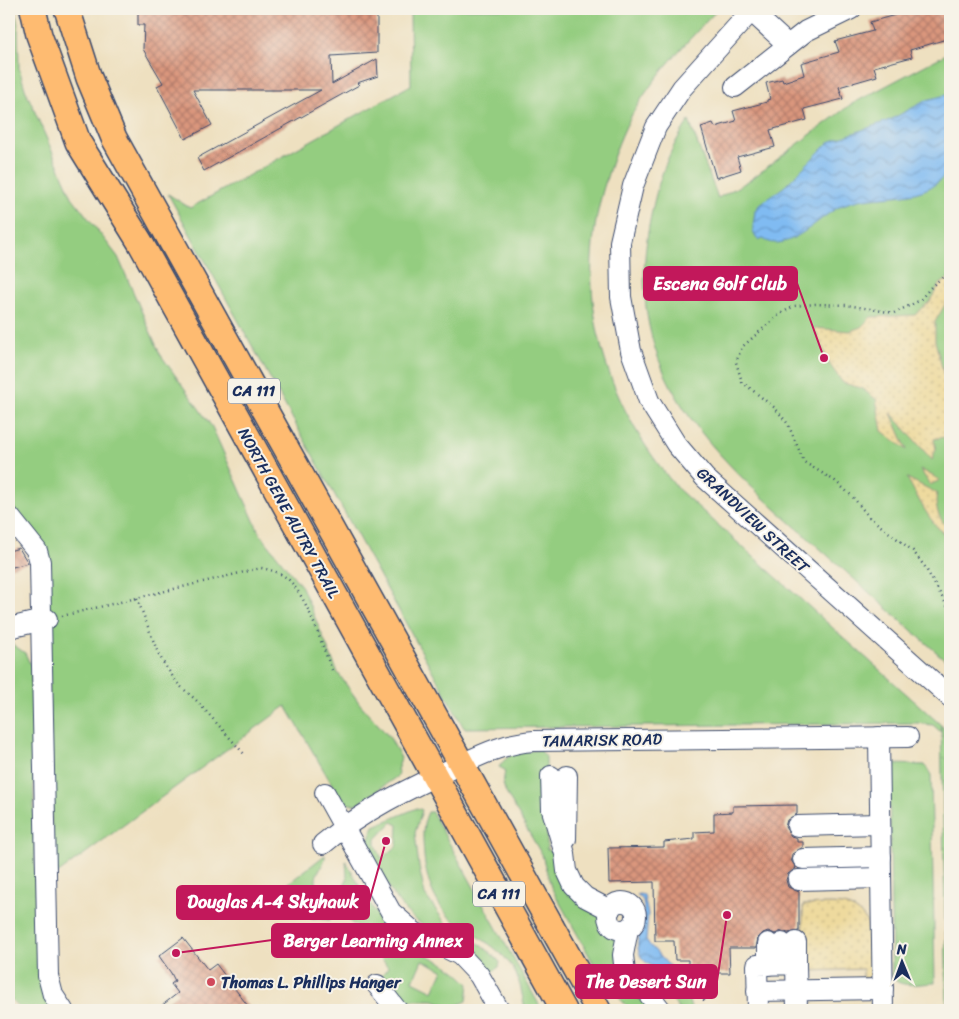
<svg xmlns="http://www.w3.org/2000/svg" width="959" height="1019" viewBox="0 0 959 1019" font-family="Sriracha,sans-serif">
  <defs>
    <pattern id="sand-dots" width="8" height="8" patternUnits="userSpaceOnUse" patternTransform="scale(1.25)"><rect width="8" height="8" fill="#eeda9e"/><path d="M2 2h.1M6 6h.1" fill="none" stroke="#ccbb8a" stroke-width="1.8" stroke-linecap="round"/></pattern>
    <pattern id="park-crowns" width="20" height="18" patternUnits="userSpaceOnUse" patternTransform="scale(1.25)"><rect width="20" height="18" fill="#94cd80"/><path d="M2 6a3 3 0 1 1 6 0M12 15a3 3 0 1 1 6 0" fill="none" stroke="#7fb071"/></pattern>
    <pattern id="water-waves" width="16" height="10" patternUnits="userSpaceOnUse" patternTransform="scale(1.25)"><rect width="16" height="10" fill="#80bbf2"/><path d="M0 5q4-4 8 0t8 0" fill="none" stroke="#6898c7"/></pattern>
    <pattern id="building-cross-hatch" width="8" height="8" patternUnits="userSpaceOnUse" patternTransform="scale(1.25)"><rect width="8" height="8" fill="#da967d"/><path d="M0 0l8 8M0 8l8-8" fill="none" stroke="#b07b6a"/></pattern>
  </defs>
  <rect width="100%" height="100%" fill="#f7f3e8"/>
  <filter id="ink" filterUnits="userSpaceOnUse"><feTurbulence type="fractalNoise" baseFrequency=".02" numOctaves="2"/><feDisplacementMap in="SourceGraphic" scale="10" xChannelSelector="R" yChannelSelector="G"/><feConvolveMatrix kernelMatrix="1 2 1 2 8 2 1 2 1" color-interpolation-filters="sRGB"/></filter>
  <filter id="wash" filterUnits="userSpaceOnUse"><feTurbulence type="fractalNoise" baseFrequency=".0096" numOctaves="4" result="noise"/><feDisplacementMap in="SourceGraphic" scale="20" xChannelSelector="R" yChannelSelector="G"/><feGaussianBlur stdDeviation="1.12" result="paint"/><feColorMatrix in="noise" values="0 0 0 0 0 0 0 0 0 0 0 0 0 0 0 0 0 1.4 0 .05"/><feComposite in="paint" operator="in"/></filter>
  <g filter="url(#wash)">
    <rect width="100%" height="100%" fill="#eee0c0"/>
    <!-- grass -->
    <g fill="#94cd80" stroke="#587e6f" fill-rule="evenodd">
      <path d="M9,9H15L18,25L19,68L25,89L72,197L118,257L160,354L212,427L260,534L302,587L338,673L360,704L390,738L401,758L397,770L399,775L361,802C352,806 346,805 340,798L286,706L53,877L45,557L9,508Z"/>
      <path d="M410,9H718C688,41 657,72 634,111C622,132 614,154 607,177C570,291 602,400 678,489L941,725V732L933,725L917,723L464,728L168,194L190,208L411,85Z"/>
      <path d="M950,52V664C905,625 861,585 817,546C714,455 622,378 649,226C656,188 666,153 689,121L718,198L750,180L850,105Z"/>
      <path d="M9,642L25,653L31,666L37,954L42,990L54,1010H20L9,996Z"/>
      <path d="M540,750L546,757L547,850L556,852L603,915L605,924L617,938L636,994L652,1010H638L627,1006L605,984L551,887L542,855L506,793L503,784L505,770L499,767C509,751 523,752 540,750Z"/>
      <path d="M893,764L925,765L931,775L935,983C922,983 897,990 892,975L889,765Z"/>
      <path d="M417,808L422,810L415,833L419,867L425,895L447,925L483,946L500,962L499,967L490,973C465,938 441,941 412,917C391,899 380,869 366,846L374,826ZM392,822L398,825L397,846L382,859L376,845V839Z"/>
      <path d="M428,812H432L542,1010H525C522,994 520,977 510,964C497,947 482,939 465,929C438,913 427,886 424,856C423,839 421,827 428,812Z"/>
      <path d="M325,855C326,864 316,870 316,880C316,888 323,890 325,897C327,904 328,912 330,920L272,913L268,899Z"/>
      <path d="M346,861C363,890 376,922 404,942C429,959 446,959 469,984L467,1001L453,1007L433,1000H404L403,1003L381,976L388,967L358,927L350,922L343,888L347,879ZM422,960L443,970L433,991L413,981Z"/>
      <path d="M675,978C691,983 686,998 692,1010H679L668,993L666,985Z"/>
    </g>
    <!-- sand -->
    <g fill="url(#sand-dots)" stroke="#84847e">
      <path d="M950,277V296L935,322V341L947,386L950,391V436L934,439L936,449L932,460L891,413L907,450L882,431L876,399L861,388L843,383L830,365L814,328L850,331L861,327L871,317L915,315L930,301L939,285Z"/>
      <path d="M920,469L940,480L930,485Z"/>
      <path d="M907,478L937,493C934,507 939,521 950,529V539C929,523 920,501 907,478Z"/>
      <path d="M803,905C817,905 836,902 850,907C876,917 876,955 871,977L863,980V969L810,971V981L802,977Z"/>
    </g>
    <!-- park -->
    <path fill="url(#park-crowns)" stroke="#587e6f" d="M941,725L950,734V1010H947Z"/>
    <!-- water -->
    <g fill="url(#water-waves)" stroke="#4e75a8">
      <path d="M950,94V169C946,174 942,179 937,183C910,203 871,191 841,206C819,216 786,257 762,238L759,240L753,233V227L755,211L760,204L784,187L829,142L890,120L927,100Z"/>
      <path d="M639,894L644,895L648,915L646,941L675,972C676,980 670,984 662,983C659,979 660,976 658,972C653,963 641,965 638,948C636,935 646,920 643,900L636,895Z"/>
    </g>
    <g id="blocks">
      <!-- building -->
      <g fill="url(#building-cross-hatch)">
        <path d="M138,9H377V53L331,56L332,84L377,59L378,76L357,83L359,85L204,171L197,158L321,90H193L212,125L185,139L157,86L163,83L143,49L144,25H138Z"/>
        <path d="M905,9H950V38L910,50L912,57L874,67L877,76L839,87L843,99L804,109L807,120L770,130L775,147L737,157L741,170L716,178L701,127L713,123L715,127L736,121L733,111L767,102V100L770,99L766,83L782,79L783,82L804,75L801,63L839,52L835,41L873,31L870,22L906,12Z"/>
        <path d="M19,548L28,563L9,568V551Z"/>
        <path d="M797,805V814L787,820L785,827L791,836L797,838V842H803V847L792,854L791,860L796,868L788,874L786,880L788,887L799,892V931L788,933L782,931L775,934L768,931L763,933L758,938L756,948H729L730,973H709V980H688V960H675L674,941H655L654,882L609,883L608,848L664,847V842L694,839V832L714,831V813L733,812V806Z"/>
        <path d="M183,938L208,970L216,964L251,1010H156L178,993L171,984L175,981L171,973L159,956Z"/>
      </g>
    </g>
  </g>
  <g filter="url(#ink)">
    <use href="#blocks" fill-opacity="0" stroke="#3b4a6d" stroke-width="1"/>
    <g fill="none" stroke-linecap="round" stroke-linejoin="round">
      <!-- minor casing -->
      <g stroke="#3b4a6d" stroke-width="22">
        <g id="minor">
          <path d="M753,9L682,88L656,127L633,186L620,242L621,297L631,351L649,401L676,444L705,478L950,697"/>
          <path d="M751,11L788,45"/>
          <path d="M735,87L806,31L851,9"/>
          <path d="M9,516L37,551L40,562L48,976L53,995L63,1010"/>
          <path d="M9,628L47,619"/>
          <path d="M879,737L883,1010"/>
          <path d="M551,776L552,810L565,854L567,871L574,886L585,897L610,910"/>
          <path d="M325,793L391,912L414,932L460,955L479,975L499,1010"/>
          <path d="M797,826L880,824"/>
          <path d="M566,839L567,776"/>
          <path d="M323,844C362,811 408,789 455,767C481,755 504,743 534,741L908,737"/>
          <path d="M803,859L881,857"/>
          <path d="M798,880L881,878"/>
          <circle cx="622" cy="916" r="14"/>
          <path d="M628,929L623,955L625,973L630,980L647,992L661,1010"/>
          <path d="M796,942V964"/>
          <path d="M768,943V965"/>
          <path d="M782,943V964"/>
          <path d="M377,985L397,1010"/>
          <path d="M757,991L883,989"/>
          <path d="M758,1010L757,965L796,964L797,1010"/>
        </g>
      </g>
      <!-- major casing -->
      <g stroke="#3b4a6d" stroke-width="28">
        <g id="major">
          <path d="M33,9L39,35L78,142L140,242L564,1010"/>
          <path d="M67,9L89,78L114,138L598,1010"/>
        </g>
      </g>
      <!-- path -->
      <g stroke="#3b4a6d" stroke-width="2.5" stroke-dasharray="1 4" stroke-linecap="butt">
        <path d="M950,271L932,286L919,301L894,313L847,305L815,304L794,306L780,314L742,347L736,362L742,382L775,408L788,424L804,462L835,481L852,496L869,517L913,551L925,567L950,611"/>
        <path d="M137,598L158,653L166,667L179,685L196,700L246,756"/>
        <path d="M62,616L261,568C271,570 280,572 289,580C309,600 321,644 332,670"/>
        <path d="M704,980V1010"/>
      </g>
      <!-- minor -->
      <use href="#minor" stroke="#fff" stroke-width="20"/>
      <!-- major -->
      <use href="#major" stroke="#febb71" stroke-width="25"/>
    </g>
  </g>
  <!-- markers -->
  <circle fill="#d1495b" stroke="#f7f3e8" stroke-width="2" cx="211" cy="982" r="5"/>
  <g text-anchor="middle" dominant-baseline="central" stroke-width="4" stroke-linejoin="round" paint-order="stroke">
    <!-- shield labels -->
    <g fill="#f7f3e8" stroke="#5d6a87" stroke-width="1">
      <rect x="228" y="378.5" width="52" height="25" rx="4"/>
      <rect x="473" y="881.5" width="52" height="25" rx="4"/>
    </g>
    <g font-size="15" font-weight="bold" fill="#1b2f5e">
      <text x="254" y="391">CA 111</text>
      <text x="499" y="894">CA 111</text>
    </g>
    <!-- street labels -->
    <g font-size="16" fill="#1b2f5e" stroke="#f7f3e8">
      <text transform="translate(289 513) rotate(61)">NORTH GENE AUTRY TRAIL</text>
      <text transform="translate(753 520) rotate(43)">GRANDVIEW STREET</text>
      <text transform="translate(602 740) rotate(-1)">TAMARISK ROAD</text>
    </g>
    <!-- poi labels -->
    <g font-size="16" font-weight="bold" fill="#1b2f5e" stroke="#f7f3e8" text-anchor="start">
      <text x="221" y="982">Thomas L. Phillips Hanger</text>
    </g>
  </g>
  <!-- callouts -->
  <path fill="none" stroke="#c2185b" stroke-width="2" d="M824 358L797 283M386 841L369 902M176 953L272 940M727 915L717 981"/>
  <g fill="#c2185b" stroke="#f7f3e8" stroke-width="2">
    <circle cx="824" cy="358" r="5"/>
    <circle cx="386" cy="841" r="5"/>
    <circle cx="176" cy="953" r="5"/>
    <circle cx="727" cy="915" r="5"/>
  </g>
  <g fill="#c2185b" stroke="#c2185b" stroke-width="2">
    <rect x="644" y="267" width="153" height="33" rx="5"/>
    <rect x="177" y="886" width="192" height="33" rx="5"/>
    <rect x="272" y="924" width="201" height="33" rx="5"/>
    <rect x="576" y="965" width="141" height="33" rx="5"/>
  </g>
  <g font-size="18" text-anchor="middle" font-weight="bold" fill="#fff">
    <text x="720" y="290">Escena Golf Club</text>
    <text x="273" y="908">Douglas A-4 Skyhawk</text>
    <text x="373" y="947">Berger Learning Annex</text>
    <text x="646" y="988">The Desert Sun</text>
  </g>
  <!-- margin -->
  <rect width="959" height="1019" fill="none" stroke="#f7f3e8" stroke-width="30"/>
  <!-- north arrow -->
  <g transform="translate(902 962) rotate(359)" stroke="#f7f3e8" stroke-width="4" paint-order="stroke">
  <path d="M0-4L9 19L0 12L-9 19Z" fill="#1b2f5e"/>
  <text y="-8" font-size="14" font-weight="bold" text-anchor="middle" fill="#1b2f5e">N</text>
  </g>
</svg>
